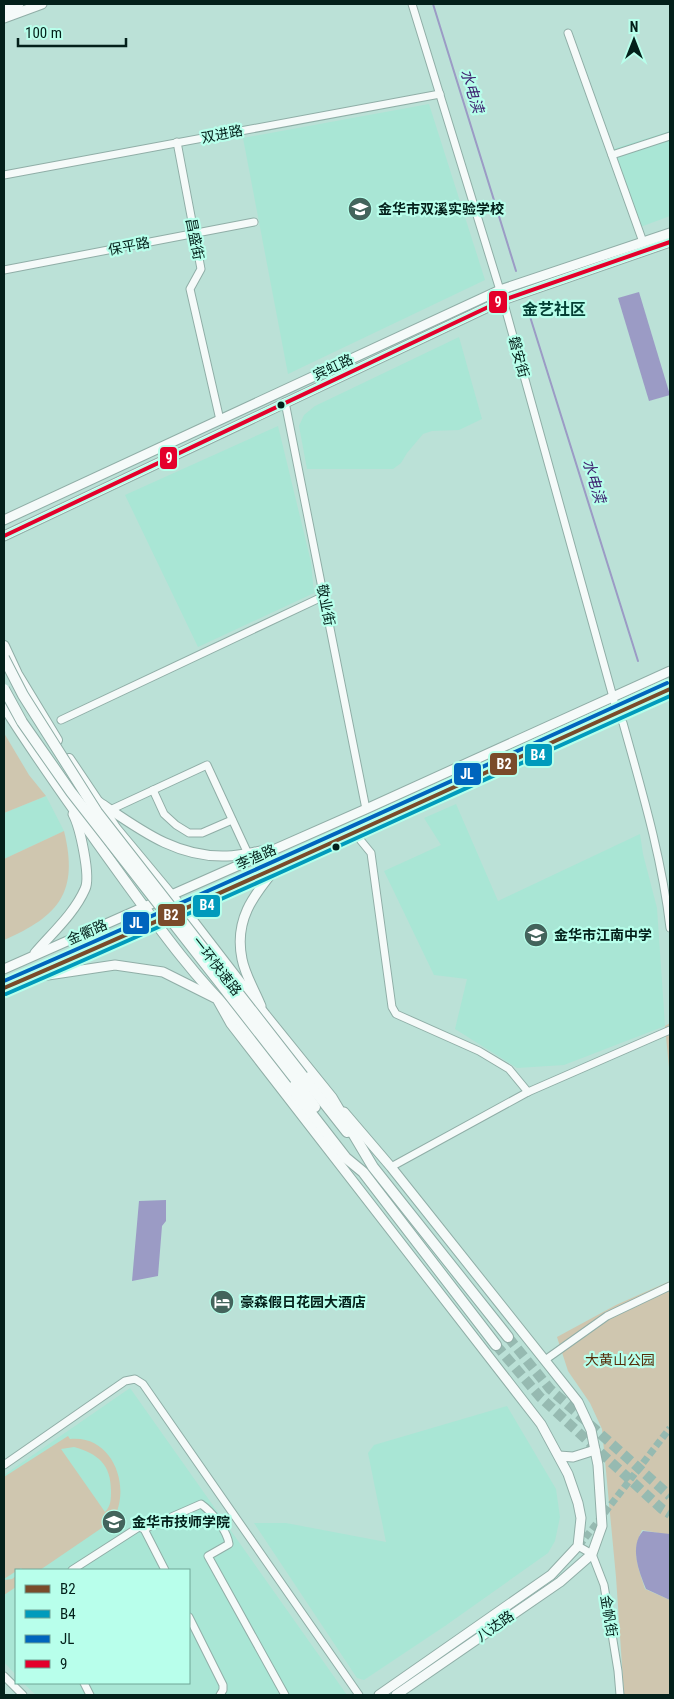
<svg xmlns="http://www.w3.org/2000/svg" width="674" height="1699" viewBox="0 0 674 1699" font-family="'Roboto Condensed','Noto Sans SC',sans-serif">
  <rect width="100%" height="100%" fill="#bbe1d7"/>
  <!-- built -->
  <g fill="#a9e6d5">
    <path d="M429,104L485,280L288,374L243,138Z"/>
    <path d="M670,131V216L635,229L613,149Z"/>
    <path d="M459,337L482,419L459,430L432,431L423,434L407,453L401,463L393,469H307L299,426L304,415L315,406Z"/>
    <path d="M278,426L311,562L314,593L198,647L125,495Z"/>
    <path d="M46,796L64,831L4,859V813Z"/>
    <path d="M456,804L498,901L640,834L643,854L657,908L665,1026L564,1065L517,1068L455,1029L467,979L434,975L384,871L441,845L424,818Z"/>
    <path d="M130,1388L347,1695H36L23,1683H189V1570H16V1675L4,1662V1475Z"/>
    <path d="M507,1406L556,1489L560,1517L555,1541L548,1553L445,1626L364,1680L357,1678L254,1523H286L386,1542L368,1453L374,1445Z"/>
  </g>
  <!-- green -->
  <g fill="#cfc6af" fill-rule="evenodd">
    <path d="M4,733L29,775L46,796L4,813Z"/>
    <path d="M64,831C79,892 59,916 4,940V859Z"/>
    <path d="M670,1023V1078L665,1026Z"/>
    <path d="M670,1281V1534H664L642,1530C631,1552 638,1567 645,1589L670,1600V1695H624L616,1577L602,1429L590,1403L568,1371L557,1337L616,1305Z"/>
    <path d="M68,1436L70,1439C113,1434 133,1489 112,1521L40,1570H23L21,1568L4,1579V1477ZM74,1447C98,1454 111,1464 111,1491C111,1499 111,1506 105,1512L61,1449Z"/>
    <path d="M16,1576V1587L4,1595V1580L12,1579Z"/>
  </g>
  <!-- water -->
  <g fill="#9b9bc5">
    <path d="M639,292L670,395L649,401L618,298Z"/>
    <path d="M166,1200V1221L162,1226L158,1276L132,1281L139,1201Z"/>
    <path d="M643,1531L670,1534V1600L646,1589C639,1572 629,1546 643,1531Z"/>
  </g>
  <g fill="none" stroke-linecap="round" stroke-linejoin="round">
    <!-- stream -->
    <g stroke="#9b9bc5" stroke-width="2">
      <path d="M433,4L516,271"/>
      <path d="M527,307L638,661"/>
    </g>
    <!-- minor-tunnel -->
    <path stroke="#96bab1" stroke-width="7" stroke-dasharray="7 3.5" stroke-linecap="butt" d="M579,1546L670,1428"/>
    <!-- highway-tunnel -->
    <g stroke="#96bab1" stroke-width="10" stroke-dasharray="10 5" stroke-linecap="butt">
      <path d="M508,1337L550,1389L670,1496"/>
      <path d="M496,1345L540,1397L662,1509L670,1514"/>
    </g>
    <!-- minor casing -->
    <g stroke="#90aea7" stroke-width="9">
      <g id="minor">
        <path d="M412,4L503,300L613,697L617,713L623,723C642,791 662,858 670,928"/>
        <path d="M568,33L643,242"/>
        <path d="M177,142L201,269L190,289L220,420"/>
        <path d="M612,155L670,136"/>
        <path d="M4,175L440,94"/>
        <path d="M4,270L254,222"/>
        <path d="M285,402L366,809"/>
        <path d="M61,720L324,596"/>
        <path d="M153,790L164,814L176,825L189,833H202L232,820"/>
        <path d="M110,810L207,765L250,858"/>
        <path d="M353,831L371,853L392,1007L396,1014L479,1051L509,1069L528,1092"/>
        <path d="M391,1167L528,1092L670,1030"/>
        <path d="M545,1360L607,1316L670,1286"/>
        <path d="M4,1465L125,1381L135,1379L143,1384L359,1695"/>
        <path d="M144,1529L201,1504C212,1512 227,1530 229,1544L208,1556L285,1695"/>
        <path d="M578,1546L592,1554L604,1585L618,1671L620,1695"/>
        <path d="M72,1570L139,1527L144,1529L165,1570"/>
        <path d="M189,1617L223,1685V1690L220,1695"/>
        <path d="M4,1676L23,1695"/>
        <path d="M84,1683L90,1695"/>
      </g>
    </g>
    <!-- major casing -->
    <g stroke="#90aea7" stroke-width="11">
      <g id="major">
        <path d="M4,9L19,4"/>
        <path d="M4,18L42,4"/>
        <path d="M4,520L500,290L670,233"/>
        <path d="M4,536L503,300L670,242"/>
        <path d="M99,802C139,829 176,858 227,856C238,856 250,853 261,851"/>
        <path d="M35,953C52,933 74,914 85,889C91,877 80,827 73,814"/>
        <path d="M4,969L366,809L670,671"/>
        <path d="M28,978L115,965L163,972L217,999L231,1024L541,1424L568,1474L578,1503L581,1518L578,1546L551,1575L379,1695"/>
        <path d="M4,988L155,923L396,812L670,689"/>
        <path d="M261,1006C255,991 245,975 242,959C234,920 253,896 276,868"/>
        <path d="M344,1112L391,1167L578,1402L591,1430L598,1465L602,1526L592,1554L560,1582L396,1695"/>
        <path d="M559,1456L573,1457L595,1450"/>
      </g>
    </g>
    <!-- highway casing -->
    <g stroke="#90aea7" stroke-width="12">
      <g id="highway">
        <path d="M4,646L17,674L57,740"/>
        <path d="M4,706C42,766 83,823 125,881C160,929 195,978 238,1019L346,1158L363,1172L496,1345"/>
        <path d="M69,759L116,829L191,919L265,1015L332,1098L373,1167L508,1337"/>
        <path d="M303,1076L347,1132"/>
        <path d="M295,1079L315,1107"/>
      </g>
    </g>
    <!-- minor -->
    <use href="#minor" stroke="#f5faf9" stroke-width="7"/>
    <!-- major -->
    <use href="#major" stroke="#f5faf9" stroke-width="9"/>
    <!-- highway -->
    <use href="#highway" stroke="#f5faf9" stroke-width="10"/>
    <!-- highway-bridge casing -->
    <g stroke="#90aea7" stroke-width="12" stroke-linecap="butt">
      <g id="highway-bridge">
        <path d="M4,658L23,695L97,812L303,1076"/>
        <path d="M4,689L22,722L71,792L295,1079"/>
      </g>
    </g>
    <!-- highway-bridge -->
    <use href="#highway-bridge" stroke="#f5faf9" stroke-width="10"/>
    <!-- bus-1 casing -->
    <g stroke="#b8ffeb" stroke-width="8">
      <path id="bus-1" d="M4,988C228,892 448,789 670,689"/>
    </g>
    <!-- bus-2 casing -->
    <g stroke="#b8ffeb" stroke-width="8">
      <path id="bus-2" d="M6,994C229,898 449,795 670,696"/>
    </g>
    <!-- bus-3 casing -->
    <g stroke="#b8ffeb" stroke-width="8">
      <path id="bus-3" d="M4,981C226,885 446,783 667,683"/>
    </g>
    <!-- bus-4 casing -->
    <g stroke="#b8ffeb" stroke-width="8">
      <path id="bus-4" d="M4,536L503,300L670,242"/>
    </g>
    <!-- bus-1 -->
    <use href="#bus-1" stroke="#7a4b2a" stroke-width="4"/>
    <!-- bus-2 -->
    <use href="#bus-2" stroke="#009bbc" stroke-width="4"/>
    <!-- bus-3 -->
    <use href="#bus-3" stroke="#0065bd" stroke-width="4"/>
    <!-- bus-4 -->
    <use href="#bus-4" stroke="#e4002b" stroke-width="4"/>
  </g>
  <!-- icons -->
  <defs>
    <g id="school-disc" transform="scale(1.25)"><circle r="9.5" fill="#43645c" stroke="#b8ffeb"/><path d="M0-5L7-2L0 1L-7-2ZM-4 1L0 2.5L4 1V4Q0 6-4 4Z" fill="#fff"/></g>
    <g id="hotel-disc" transform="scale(1.25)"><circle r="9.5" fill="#43645c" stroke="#b8ffeb"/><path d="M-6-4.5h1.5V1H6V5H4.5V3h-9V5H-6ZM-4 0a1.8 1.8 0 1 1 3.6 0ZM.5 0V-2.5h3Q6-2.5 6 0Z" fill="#fff"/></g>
  </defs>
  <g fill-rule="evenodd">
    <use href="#school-disc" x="360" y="209"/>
    <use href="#school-disc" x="536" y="935"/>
    <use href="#hotel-disc" x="222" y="1302"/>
    <use href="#school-disc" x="114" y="1522"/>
  </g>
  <!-- markers -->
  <g fill="#03201a" stroke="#b8ffeb" stroke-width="2">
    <circle cx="281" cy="405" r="4.5"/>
    <circle cx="336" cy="847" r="4.5"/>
  </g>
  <g text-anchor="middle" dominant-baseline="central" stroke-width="4.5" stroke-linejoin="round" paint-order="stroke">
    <!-- street labels -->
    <g font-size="14" fill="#03201a" stroke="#b8ffeb">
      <text transform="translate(222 134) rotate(-11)">双进路</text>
      <text transform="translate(195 239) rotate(79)">昌盛街</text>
      <text transform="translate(129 246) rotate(-11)">保平路</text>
      <text transform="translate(519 357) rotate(75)">磐安街</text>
      <text transform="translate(333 367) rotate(-25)">宾虹路</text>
      <text transform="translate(326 605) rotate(79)">敬业街</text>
      <text transform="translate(256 857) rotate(-24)">李渔路</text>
      <text transform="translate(87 932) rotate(-24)">金衢路</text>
      <text transform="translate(217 966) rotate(52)">一环快速路</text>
      <text transform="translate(609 1616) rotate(81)">金帆街</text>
      <text transform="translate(495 1626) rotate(-35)">八达路</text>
    </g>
    <!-- poi labels -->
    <g font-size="14" font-weight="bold" fill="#03201a" stroke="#b8ffeb" text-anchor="start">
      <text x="378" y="209">金华市双溪实验学校</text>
      <text x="554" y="935">金华市江南中学</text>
      <text x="240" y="1302">豪森假日花园大酒店</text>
      <text x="132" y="1522">金华市技师学院</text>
    </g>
    <!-- park labels -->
    <g font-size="14" fill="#562d0a" stroke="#b8ffeb">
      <text x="620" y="1360">大黄山公园</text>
    </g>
    <!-- water labels -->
    <g font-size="15" font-style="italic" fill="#3f2471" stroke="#b8ffeb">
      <text transform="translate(472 91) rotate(73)">水电渎</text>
      <text transform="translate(594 481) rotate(73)">水电渎</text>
    </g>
    <!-- quarter labels -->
    <g font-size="16" font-weight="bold" fill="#033e33" stroke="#b8ffeb">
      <text x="554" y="309">金艺社区</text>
    </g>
  </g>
  <g stroke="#b8ffeb" stroke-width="2">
    <rect x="488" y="290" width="20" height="24" rx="5" fill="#e4002b"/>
    <rect x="159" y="446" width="19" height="24" rx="5" fill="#e4002b"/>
    <rect x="524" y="743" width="29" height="24" rx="5" fill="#009bbc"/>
    <rect x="489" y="752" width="29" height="24" rx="5" fill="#7a4b2a"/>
    <rect x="453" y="762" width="29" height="24" rx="5" fill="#0065bd"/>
    <rect x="192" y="894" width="29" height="24" rx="5" fill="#009bbc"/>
    <rect x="157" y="903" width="29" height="24" rx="5" fill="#7a4b2a"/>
    <rect x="122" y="911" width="28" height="24" rx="5" fill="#0065bd"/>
  </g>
  <g font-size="14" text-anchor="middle" font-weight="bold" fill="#fff">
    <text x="498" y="307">9</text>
    <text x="169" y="463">9</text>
    <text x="538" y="760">B4</text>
    <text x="504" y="769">B2</text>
    <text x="467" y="779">JL</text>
    <text x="207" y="910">B4</text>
    <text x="171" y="920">B2</text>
    <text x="136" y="928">JL</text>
  </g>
  <!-- border -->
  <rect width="674" height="1699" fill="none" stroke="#03201a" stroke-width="10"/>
  <!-- legend -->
  <rect x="15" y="1569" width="175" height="115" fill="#b8ffeb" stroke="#70a697"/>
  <rect x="25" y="1585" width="25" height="8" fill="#7a4b2a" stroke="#70a697"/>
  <text x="60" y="1594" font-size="15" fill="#03201a">B2</text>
  <rect x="25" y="1610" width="25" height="8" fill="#009bbc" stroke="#70a697"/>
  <text x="60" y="1619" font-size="15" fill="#03201a">B4</text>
  <rect x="25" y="1635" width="25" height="8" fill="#0065bd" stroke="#70a697"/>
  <text x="60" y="1644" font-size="15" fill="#03201a">JL</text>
  <rect x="25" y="1660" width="25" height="8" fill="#e4002b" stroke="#70a697"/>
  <text x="60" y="1669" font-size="15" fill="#03201a">9</text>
  <!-- north arrow -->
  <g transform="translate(634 40)" stroke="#b8ffeb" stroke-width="4" paint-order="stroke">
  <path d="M0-4L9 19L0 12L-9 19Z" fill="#03201a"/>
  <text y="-8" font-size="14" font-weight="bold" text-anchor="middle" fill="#03201a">N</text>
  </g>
  <!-- scale -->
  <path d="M18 38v8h108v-8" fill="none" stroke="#03201a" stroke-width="2.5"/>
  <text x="25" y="38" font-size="15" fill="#03201a" stroke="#b8ffeb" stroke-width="4" paint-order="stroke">100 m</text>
</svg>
